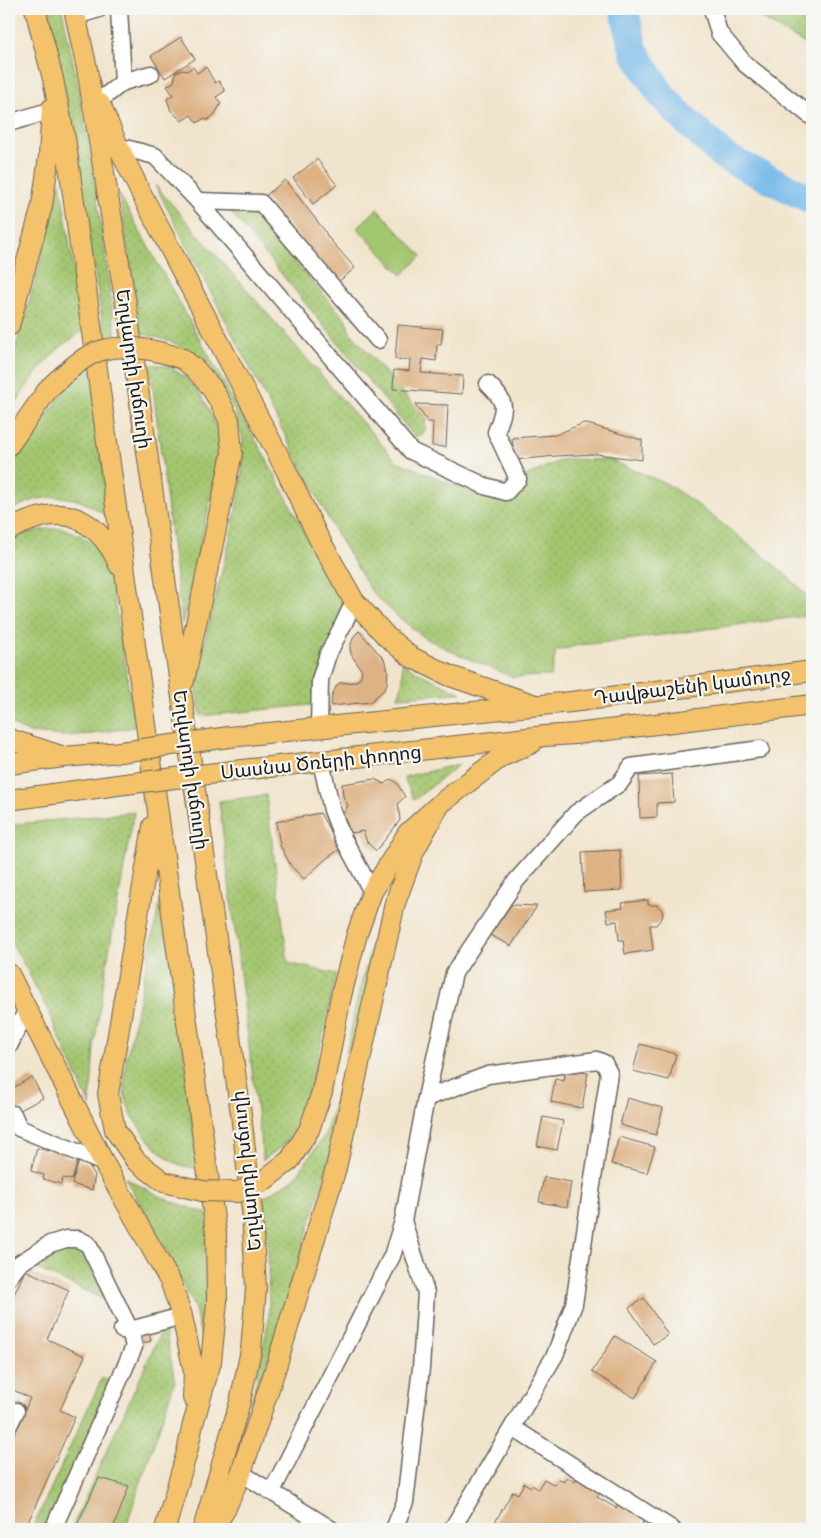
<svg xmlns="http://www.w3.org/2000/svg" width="821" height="1538" viewBox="0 0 821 1538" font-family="Itim,'Noto Sans Armenian',sans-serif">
  <defs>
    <pattern id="grass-dots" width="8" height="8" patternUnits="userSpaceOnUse" patternTransform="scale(1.25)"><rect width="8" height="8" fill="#a3c66f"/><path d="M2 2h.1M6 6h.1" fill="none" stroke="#8caa60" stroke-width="1.8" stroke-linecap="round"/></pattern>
  </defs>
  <rect width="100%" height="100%" fill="#f6f6f2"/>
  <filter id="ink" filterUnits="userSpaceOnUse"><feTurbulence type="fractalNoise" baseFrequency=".02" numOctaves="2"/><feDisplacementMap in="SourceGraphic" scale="10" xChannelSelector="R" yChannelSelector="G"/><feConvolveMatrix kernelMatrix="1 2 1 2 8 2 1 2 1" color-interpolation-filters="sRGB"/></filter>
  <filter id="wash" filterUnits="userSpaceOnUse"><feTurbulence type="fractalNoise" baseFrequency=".0096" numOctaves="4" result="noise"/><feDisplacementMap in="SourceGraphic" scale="20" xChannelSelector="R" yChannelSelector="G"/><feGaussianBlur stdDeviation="1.12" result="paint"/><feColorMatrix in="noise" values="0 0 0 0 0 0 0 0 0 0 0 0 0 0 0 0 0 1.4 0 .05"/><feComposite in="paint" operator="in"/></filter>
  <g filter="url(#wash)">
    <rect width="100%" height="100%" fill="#f1e4cc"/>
    <!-- grass -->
    <g fill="url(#grass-dots)" stroke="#607146">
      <path d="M48,9H62C86,118 103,228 116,339L105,341C89,229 72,119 48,9Z"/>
      <path d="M749,9H812V48L749,11Z"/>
      <path d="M60,181L83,332C50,349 27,384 9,415V370L37,275Z"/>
      <path d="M155,185L396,461L481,496L564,459L610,460L667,484L698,505L771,562L796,584L812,602V615L610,642L579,645L556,651L551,676L513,677L455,653L425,638L397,616L372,592L335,531Z"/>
      <path d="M119,194L274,473L320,563L344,603L320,704L201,716L197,694L199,663L228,547L239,496L242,474L243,439L233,407L219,381L207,366L193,355L178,345L166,340L141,333Z"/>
      <path d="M230,211L252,213L347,321L349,331L425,418C426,429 426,436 414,436Z"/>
      <path d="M150,364C154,365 158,365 162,365C196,374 220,419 219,452C219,458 218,465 217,471L182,625Z"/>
      <path d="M91,367L109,518C77,492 44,490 9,512V469L66,389Z"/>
      <path d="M62,528L80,535L100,550L109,567L135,727L91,734L62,736L30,733L9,723V543C23,531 44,529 62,528Z"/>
      <path d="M402,662L421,674L462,693L398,697L403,682Z"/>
      <path d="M460,764L414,800L404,777Z"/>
      <path d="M266,795L288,963L336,974L315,1072L304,1110L284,1145L263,1160L219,801Z"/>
      <path d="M134,812L107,962L94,1046L90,1106L45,1005L27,970L9,938V825Z"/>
      <path d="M162,892L199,1168C194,1168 188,1167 183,1166C157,1157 131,1122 125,1096C123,1085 124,1073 126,1061Z"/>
      <path d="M386,897L327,1168L268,1360L249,1417L269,1318L268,1236L262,1198L294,1179L325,1135L341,1082L356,1004L373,939Z"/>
      <path d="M125,1178L166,1199L207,1214V1340H202L195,1309L165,1248Z"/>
      <path d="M68,1245L77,1247L80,1250L107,1301L29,1265Z"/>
      <path d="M164,1325L175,1381L125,1529H71Z"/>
      <path d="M102,1378L112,1383L44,1529H32Z"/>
    </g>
    <!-- park -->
    <path fill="#a3c66f" stroke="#607146" d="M377,209L422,256L402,275L357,228Z"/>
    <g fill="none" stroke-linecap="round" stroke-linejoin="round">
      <!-- river -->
      <path stroke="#71b7e8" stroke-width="29" d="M624,9L634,51L662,96L685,120L725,157L812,200"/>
    </g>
    <g id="blocks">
      <!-- building -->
      <g fill="#ddb285">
        <path d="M181,37L195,59L165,78L151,56Z"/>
        <path d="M193,67L197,73L206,67L215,83L219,81L225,91L216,97L221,103L215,114L208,120L203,119L197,123L191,115L182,121L171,111L167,99L173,95L167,86L174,82L176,72L183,70L187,71Z"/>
        <path d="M317,159L337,185L313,204L293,178Z"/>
        <path d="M285,180L325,231L327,236L355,268L338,282L264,197Z"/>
        <path d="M398,325L443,329L441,344H437L436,361L423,359L421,373L463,376L462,394L393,389L394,370L409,371L410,360L395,359Z"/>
        <path d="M415,404L448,405L446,447L432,446L433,422H428Z"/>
        <path d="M584,423L642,440V460L597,454L556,456L515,460L512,438L555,435Z"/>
        <path d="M359,631L384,659L388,670L387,684L384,690L370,702L331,706L332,695L337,685L340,683L353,682L358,680L361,676L362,671L351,654L350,647L354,636Z"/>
        <path d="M672,774L674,802L657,803V817L640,818L639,776Z"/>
        <path d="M375,779L384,784L391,779L397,783L405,797L398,803L400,820L376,851L367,842L363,831L352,833L342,817L348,805L343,796L342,784Z"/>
        <path d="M320,813L340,849L327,858L304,879L291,866L280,845L276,822Z"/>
        <path d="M620,850L622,890L584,892L582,852Z"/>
        <path d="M648,900V905H657L661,909L663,913L662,918L656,925H650L653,950L625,954L623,940H619L617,921L608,922L606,910L623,908L622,903Z"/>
        <path d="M511,905L537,906L511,946L490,935Z"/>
        <path d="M640,1044L676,1054L669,1080L633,1071Z"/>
        <path d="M566,1069L588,1073L582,1108L551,1102L555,1079L564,1081Z"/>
        <path d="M32,1077L43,1098L9,1116V1090Z"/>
        <path d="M627,1098L663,1108L656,1135L620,1125Z"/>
        <path d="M543,1117L563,1121L557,1150L537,1146Z"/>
        <path d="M619,1137L655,1147L647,1173L611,1164Z"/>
        <path d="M37,1148L49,1151L50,1148L65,1152L64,1156L78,1160L72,1180L63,1178L61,1184L43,1179L44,1175L31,1171Z"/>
        <path d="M79,1161L87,1163L95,1175L92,1190L72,1184Z"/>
        <path d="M544,1177L571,1182L567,1207L539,1202Z"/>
        <path d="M25,1270L69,1290L47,1339L85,1356L60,1410L75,1417L25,1529H9V1446L30,1398L9,1388V1306Z"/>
        <path d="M644,1298L668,1335L653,1344L629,1308Z"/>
        <path d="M148,1331L151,1341L141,1344L137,1334Z"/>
        <path d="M615,1336L657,1362L635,1398L592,1372Z"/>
        <path d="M567,1477L575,1482L577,1479L600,1493L597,1497L616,1508L619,1504L644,1519L642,1524L651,1529H562L555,1526L553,1529H491L513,1491L518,1494L524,1483L531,1487L532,1485L538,1489L544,1479L555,1485L559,1479L564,1482Z"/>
        <path d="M99,1478L129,1486L113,1529H75Z"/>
      </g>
    </g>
  </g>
  <g filter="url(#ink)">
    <use href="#blocks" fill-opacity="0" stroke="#67625a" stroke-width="1"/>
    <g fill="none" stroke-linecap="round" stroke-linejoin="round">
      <!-- minor casing -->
      <g stroke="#67625a" stroke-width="19">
        <g id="minor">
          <path d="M712,9L719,33L745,64L812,117"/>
          <path d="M76,16L99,9"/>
          <path d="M123,82L151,74"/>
          <path d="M99,101L123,82L119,9"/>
          <path d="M9,123L52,110"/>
          <path d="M118,146L155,156L198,201L411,451L485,486L506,492L518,479L496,432C505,408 508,403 488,384"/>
          <path d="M198,201L261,203L378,340"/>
          <path d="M319,728L320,680L328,654L344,623L354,601"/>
          <path d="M321,762L332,810L342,836L372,892"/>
          <path d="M9,1046L27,1009"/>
          <path d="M426,1098L488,1075L597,1060L604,1063L609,1073L574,1304L555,1355L452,1529"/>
          <path d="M13,1114L19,1128L104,1163"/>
          <path d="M9,1277L20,1263L50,1244L66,1239H78L88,1244L130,1330L134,1347L53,1529"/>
          <path d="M122,1330H130L182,1316"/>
          <path d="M9,1425L16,1411"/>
          <path d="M513,1428L672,1529"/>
          <path d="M241,1473L331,1529"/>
          <path d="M272,1491L392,1256L403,1221L426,1098L454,973L516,881L576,813L620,783L631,767L761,749"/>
          <path d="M394,1529L405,1502L421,1368L426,1293L403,1221"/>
        </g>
      </g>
      <!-- major casing -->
      <g stroke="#67625a" stroke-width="22">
        <g id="major">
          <path d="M35,9L53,79L66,144L216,1233L217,1302L211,1362L193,1424L187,1452L165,1529"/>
          <path d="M74,9L87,69L127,311L241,1114L252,1211L256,1289L251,1350L240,1402L203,1529"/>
          <path d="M100,104L118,146L141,193L286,470L318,537L354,601L387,637L411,657L450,676L535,705"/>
          <path d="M9,326L42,206L49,156L52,108"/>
          <path d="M183,359L195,369L211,387L220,402L229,420L232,453L184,681"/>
          <path d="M9,445L49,388"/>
          <path d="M9,530C24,522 43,514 60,515C88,516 110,542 119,565"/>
          <path d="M229,737L571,702L812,671"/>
          <path d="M9,739L58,755"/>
          <path d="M9,764L64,757L121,752"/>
          <path d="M233,771L545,736L575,734L812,705"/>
          <path d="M9,800L125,784"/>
          <path d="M153,826L108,1094L115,1130L136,1161L164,1182"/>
          <path d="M9,974L104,1163L171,1283L182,1316L194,1372L193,1398"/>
          <path d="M290,1160L309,1130L322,1092L341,996L357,934L372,892L408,833L440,804L501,757L532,743"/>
          <path d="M213,1529L225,1510L241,1473L276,1367L336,1168L395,903L414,851L440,804"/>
        </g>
      </g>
      <!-- minor -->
      <use href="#minor" stroke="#fff" stroke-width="16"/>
      <!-- major -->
      <use href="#major" stroke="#f3c26a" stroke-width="20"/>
      <!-- major-bridge casing -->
      <g stroke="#67625a" stroke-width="22" stroke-linecap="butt">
        <g id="major-bridge">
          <path d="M49,388C61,377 73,365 88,356C116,340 154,349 183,359"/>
          <path d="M121,752L229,737"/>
          <path d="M125,784L233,771"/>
          <path d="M164,1182L202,1191L238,1192L263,1181L290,1160"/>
        </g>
      </g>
      <!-- major-bridge -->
      <use href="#major-bridge" stroke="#f3c26a" stroke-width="20"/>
    </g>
  </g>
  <g text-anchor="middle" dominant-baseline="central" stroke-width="4.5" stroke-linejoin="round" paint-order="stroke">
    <!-- street labels -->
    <g font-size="19" fill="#1c1c1c" stroke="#f6f6f2">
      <text transform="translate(134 369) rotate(82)">Եղվարդի խճուղի</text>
      <text transform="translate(692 686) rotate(-7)">Դավթաշենի կամուրջ</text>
      <text transform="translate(321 762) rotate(-6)">Սասնա Ծռերի փողոց</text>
      <text transform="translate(191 770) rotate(82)">Եղվարդի խճուղի</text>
      <text transform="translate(246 1171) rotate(-96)">Եղվարդի խճուղի</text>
    </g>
  </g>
  <!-- margin -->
  <rect width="821" height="1538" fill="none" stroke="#f6f6f2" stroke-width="30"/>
</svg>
